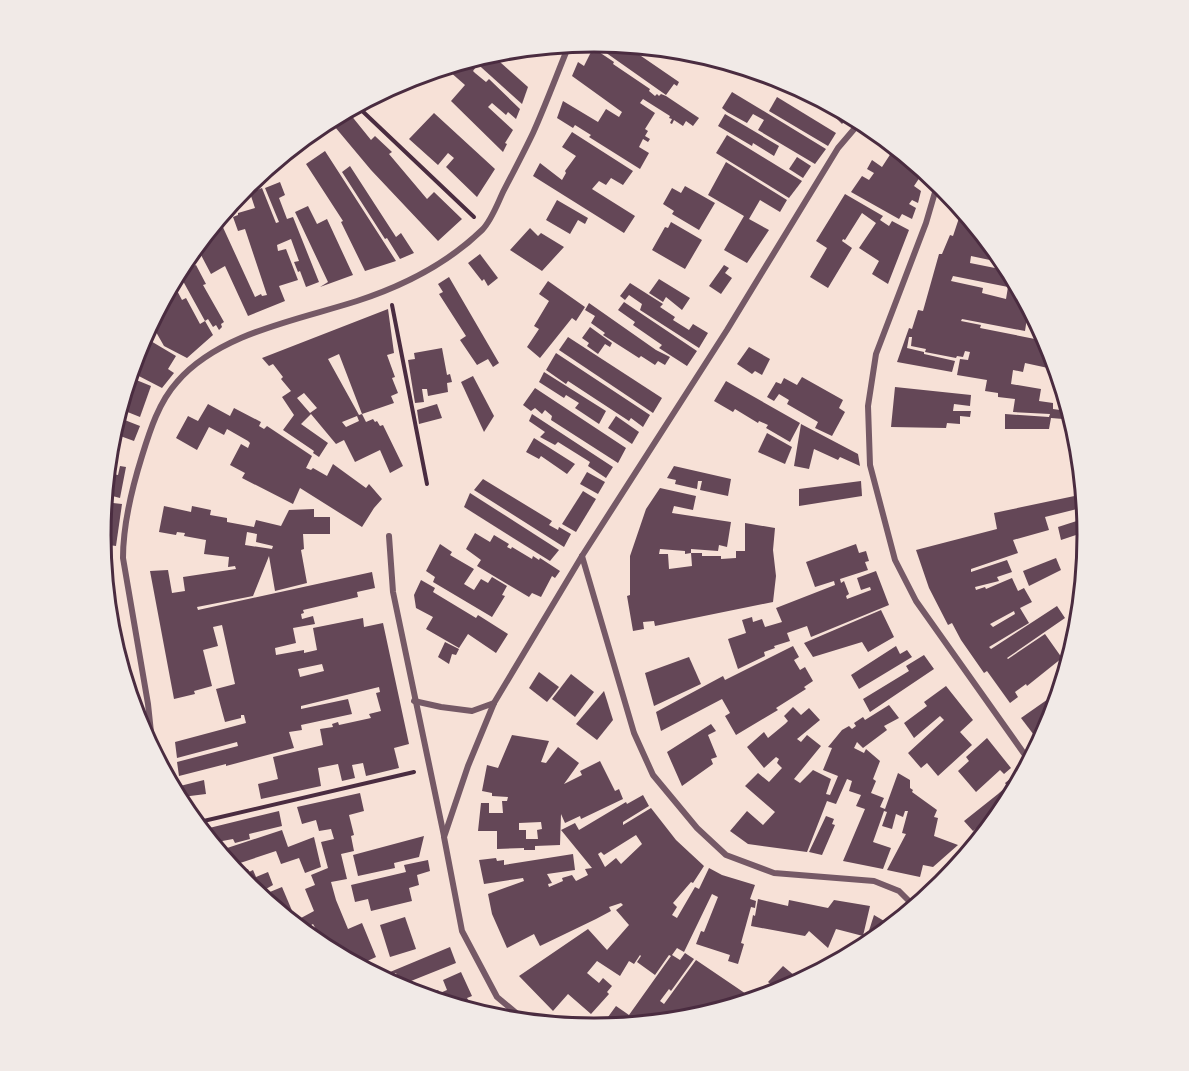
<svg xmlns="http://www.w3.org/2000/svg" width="1189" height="1071" viewBox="0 0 1189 1071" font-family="'PT Sans Narrow',sans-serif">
  <rect width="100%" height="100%" fill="#f7e1d7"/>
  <!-- building -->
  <g fill="#644757" fill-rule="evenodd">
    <path d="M597,42L625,45L679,82L677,86L674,84L666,95L595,45Z"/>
    <path d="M593,48L614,62L613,64L650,89L649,91L655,96L657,94L659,96L661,94L666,96L699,118L693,126L686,121L683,126L674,120L672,124L670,123L672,119L669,118L670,116L643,99L640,103L655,113L645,129L648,131L645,136L650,139L648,142L643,139L639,147L649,153L640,169L589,137L591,135L575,125L573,128L557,118L563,101L598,122L606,109L619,117L622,112L572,76L578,62L584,66Z"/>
    <path d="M491,54L528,87L522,104L472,59Z"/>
    <path d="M469,60L476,67L473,71L475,73L486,82L489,79L520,109L516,119L508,112L506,115L492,103L488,107L513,130L505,143L507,144L503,152L451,101L465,85L449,71L453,65Z"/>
    <path d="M732,92L767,113L826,149L815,164L758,130L764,120L753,114L747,123L727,112L722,108Z"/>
    <path d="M814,96L850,115L842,124Z"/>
    <path d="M777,97L836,133L828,146L769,111Z"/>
    <path d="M434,113L495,169L477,197L446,167L454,158L448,153L438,165L409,139Z"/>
    <path d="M350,114L371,140L375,136L392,152L389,154L427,199L434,192L462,219L438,241L371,170L335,127Z"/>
    <path d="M725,114L779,146L774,156L753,143L752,146L718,126Z"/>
    <path d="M572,132L633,171L623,185L611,178L606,185L599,181L592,189L635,216L624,233L533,176L540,163L562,180L566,173L565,171L576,156L562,147Z"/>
    <path d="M727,135L802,181L789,198L716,153Z"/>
    <path d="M895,147L924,171L914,186L921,191L918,203L912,200L909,204L916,208L912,219L902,214L899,219L851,192L862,176L869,180L874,173L867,169L872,160L882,167Z"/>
    <path d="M325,151L396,261L365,271L341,222L343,221L306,164Z"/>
    <path d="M797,157L811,166L803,178L789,169Z"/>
    <path d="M726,162L787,200L780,212L760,200L749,219L769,230L747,263L724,250L744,216L708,195Z"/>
    <path d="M350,166L396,237L401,233L414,253L400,259L387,238L385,239L342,172Z"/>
    <path d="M280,182L285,195L279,198L287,219L293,217L319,282L306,287L300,271L298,272L294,262L299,261L291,239L277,245L278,251L286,249L298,280L279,286L285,301L248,316L225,266L211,274L201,255L195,259L192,252L197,245L212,237L209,231L212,228L221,223L255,297L261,294L262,296L267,295L245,229L238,231L233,217L238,215V213L255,208L250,193L262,188L276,223L279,222L265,188Z"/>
    <path d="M685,186L715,203L699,230L672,214L674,211L663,204L672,188L681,193Z"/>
    <path d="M845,194L883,216L880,220L889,226L892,221L909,230L888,284L872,274L879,261L859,248L876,223L862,213L845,240L843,239L842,241L852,248L828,288L810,277L827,248L816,241Z"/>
    <path d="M557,200L588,218L585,224L578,220L570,234L546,220Z"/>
    <path d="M308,206L317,224L327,219L353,275L320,287L328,282L295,212Z"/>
    <path d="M962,209L1004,260V263L971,256L970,263L1010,271L1013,277L1011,288L1020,290L1031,315H1034L1043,332L1037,333L1032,319L1027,318L1025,331L962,319L961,321L981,325L980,328L1040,340L1039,338L1045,337L1057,369L1049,370L1048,368L1025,363L1023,372L1013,370L1011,384L1041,389L1039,401L1053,403V409L1060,410L1063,419L1051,418L1049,429H1005V414L1049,417L1050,414L1013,412L1015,399L998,397V393L985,391L987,380L957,375L960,359L968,360L970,352L965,351L963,357L957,356L956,358L925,352L926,349L911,346L912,337H909L907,348L924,352V354L955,361L952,372L897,362L909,328L912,329L918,310L923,311L939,254H942L950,235L953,236ZM953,276L1008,287L1006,299L982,293L983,288L951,281Z"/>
    <path d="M671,222L702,240L685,269L652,250L665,227L668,228Z"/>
    <path d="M530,228L538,236L541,233L564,247L542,271L510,250Z"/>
    <path d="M480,254L498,278L488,286L484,279L482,281L468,263Z"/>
    <path d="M187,258L191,267L196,265L206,284L203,285L224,322L221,324L222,327L219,330L216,325L213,327L208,319L205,321L213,335L187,358L164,346L152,325L149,326L173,283L182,300L186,298L200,324L205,321L178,272Z"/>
    <path d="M724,265L729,268L725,273L732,278L721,294L709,286Z"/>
    <path d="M449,277L499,363L493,367L488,359L477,365L460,340L466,336L439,294L443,292L438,284Z"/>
    <path d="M659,279L690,298L682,310L666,297L663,302L649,293Z"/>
    <path d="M548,281L585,307L576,321L572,318L540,358L527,347L539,329L534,326L549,301L539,294Z"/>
    <path d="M630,283L663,304L660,307L675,317L673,320L689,330L693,324L708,333L699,348L640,310L642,304L629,295L625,300L620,296Z"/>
    <path d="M624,302L697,351L687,366L659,348L662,345L633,325L635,322L618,310Z"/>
    <path d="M589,303L656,350L670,357L665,365L658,361L655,365L641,356L639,358L603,335L605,333L591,323L595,316L585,310Z"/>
    <path d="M388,309L394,353L387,355L395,377L392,378L398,393L391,396L394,403L362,414L339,354L328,359L359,415L362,414L366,422L373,419L375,422L377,421L380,426L383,425L403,466L390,473L380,450L355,462L344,440L336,444L311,414L301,424L328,443L319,457L313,453L314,451L283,430L294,415L282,397L291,391L281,379L283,377L273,364L269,366L262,358ZM304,393L317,408L310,413L297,398ZM357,416L359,421L346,427L342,422Z"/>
    <path d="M590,327L612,343L610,347L605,344L598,354L587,346L589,343L582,338Z"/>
    <path d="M144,337L176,356L168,369L174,373L162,388L131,372Z"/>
    <path d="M568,337L662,398L653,413L559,350Z"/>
    <path d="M749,347L770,359L762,375L755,371L752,374L737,364Z"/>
    <path d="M442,348L447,375L450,374L452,382L447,383L448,392L428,396L427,389H422L424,402L415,403L408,360L415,359L414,353Z"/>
    <path d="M556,353L650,415L643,427L631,418L629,421L568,381L566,384L546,370Z"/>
    <path d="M544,372L606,411L599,424L575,408L579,403L566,395L564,398L539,382Z"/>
    <path d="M473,376L494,416L484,432L461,382Z"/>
    <path d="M129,377L151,386L140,417L120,409Z"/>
    <path d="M802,377L843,400L839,408L845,412L832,436L815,428L818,422L787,404L789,400L779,394L774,401L767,397L776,382L781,384L784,378L797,385Z"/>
    <path d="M726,381L800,423L790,442L766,428L768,425L759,421L758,423L735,409L733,412L714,401Z"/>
    <path d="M895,387L971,395L970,406L954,404L953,411H971L970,417L960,416V424L947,423L946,428L891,427Z"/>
    <path d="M535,388L626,448L618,463L551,420L552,416L545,410L542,414L535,408L531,411L523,405Z"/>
    <path d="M208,404L230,416L234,408L261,422L259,426L264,429L267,426L312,456L306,468L311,470L313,468L327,476L333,464L366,488L369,484L382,499L374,508L362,527L300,488L293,504L242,478L245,473L230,465L241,444L248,448L250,443L248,441L227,429L224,435L209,427L197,450L176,438L188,416L198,421Z"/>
    <path d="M437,404L442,418L419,424L417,410Z"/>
    <path d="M532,414L613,467L606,478L588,466L590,462L558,442L555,445L540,437L545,432L529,421Z"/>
    <path d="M616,416L639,432L632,444L608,428Z"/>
    <path d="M117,417L140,426L134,441L112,433Z"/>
    <path d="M801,424L858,454L860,466L840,457L838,460L814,449L809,469L794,466Z"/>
    <path d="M767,433L792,447L785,464L758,452Z"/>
    <path d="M534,438L575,464L567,474L541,456L539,459L526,452Z"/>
    <path d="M120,466L126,467L120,498L105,494L107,473L118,475Z"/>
    <path d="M674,466L731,479L728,496L700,490L702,481H698L697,489L675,484L676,480L667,478Z"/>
    <path d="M587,472L605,482L598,494L580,484Z"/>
    <path d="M483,479L552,521L549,525L558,530L559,527L571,534L564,547L474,490Z"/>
    <path d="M861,481L862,496L799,506V489Z"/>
    <path d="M660,488L696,496L693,510L674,506L672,513L731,522L727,547L719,545L718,551L691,549V553L685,554V551L660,549L659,554H668L669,569L692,566L691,553H702V556H721V559L736,558V551H745V523L775,528L773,550L776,576L773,602L655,626L654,621L643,622L644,629L633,631L627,596L630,595V556L646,509Z"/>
    <path d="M583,491L596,499L576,532L562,524Z"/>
    <path d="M470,493L559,550L550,561L464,507Z"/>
    <path d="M1084,494L1085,507L1045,517L1049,530L1013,540L1018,553L971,569V572L1007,560L1012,572L997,577L999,581L975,587L976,590L985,587L986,589L1012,578L1018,591L1024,588L1032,602L1020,608L1029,623L989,647L991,649L1057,606L1065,618L1007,658L1008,659L1045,634L1062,658L1027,686L1026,684L1015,692L1018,697L1010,703L987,671L984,673L961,640L952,623L948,625L929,588L916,550L997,529L994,513ZM1014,611L1015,614L993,627L990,624Z"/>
    <path d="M104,502L122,504L116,546L102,544Z"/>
    <path d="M164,506L191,512L192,506L211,510L210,515L227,518V522L254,527L256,520L281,526L289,510L314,509V517H330V534H303L304,549L301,550L307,583L275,591L269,556L253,596L197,607L198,610L372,572L375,588L357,592L358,597L303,610L304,613L301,614L302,619L313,616L315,624L293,628L296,643L275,648L276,655L304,650V653L317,650L313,628L363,618L364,627L383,623L409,744L394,748L399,768L366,776L363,763L352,765L355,778L342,781L338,764L318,768L321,786L261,799L258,784L278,779L273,757L323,745L320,729L333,727L332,724L338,722L339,725L371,718L369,714L381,711L376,693L380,692L379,687L301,706V709L348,699L352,714L301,725L302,730L289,732L294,748L226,766V764L179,776L177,762L238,746L237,742L177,758L175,742L246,723L244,715H241V718L225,722L216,689L235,684L222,625L213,627L218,646L203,650L212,686L194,691L195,694L174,699L150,571L168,570L172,593L185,591L183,577L236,569L235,566L228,567L229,557L204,554L206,540L184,536L185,533L177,532L176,535L159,532ZM247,532L257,534L256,542L273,546L272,549L245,545ZM322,664L324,671L300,677L298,669Z"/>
    <path d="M1086,518L1088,531L1061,540L1058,527Z"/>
    <path d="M475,533L490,542L494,535L509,544L507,547L511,549L512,547L532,559L533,556L539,560L540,558L560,571L555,578L552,576L541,597L532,593L529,597L477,566L481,560L466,549Z"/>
    <path d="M440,544L452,552L450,555L474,569L464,584L474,590L481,579L488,583L492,577L507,586L502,595L505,596L492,617L433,582L435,577L426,571Z"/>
    <path d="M856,544L859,553L866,551L869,561L865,562L868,570L840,579L841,583L844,581L849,594L846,596L847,599L871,590L870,587L861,590L857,578L876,571L889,605L811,637L807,626L787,633L790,641L774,646L775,648L764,652L765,656L738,669L728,639L746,633L742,620L752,617L753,622L762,619L765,627L782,622L776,608L835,585L834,581L815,587L806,562Z"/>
    <path d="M1056,558L1061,570L1029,586L1023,571Z"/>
    <path d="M421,580L435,588L433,592L476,618L478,615L508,634L496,653L468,634L459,648L426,629L433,617L416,608L414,595Z"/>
    <path d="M881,610L894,637L868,652L862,642L813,657L804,643Z"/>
    <path d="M1079,628L1078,632L1072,653L1066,645L1077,636L1074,632Z"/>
    <path d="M445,642L459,649L456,655L452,654L449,664L438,657Z"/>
    <path d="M793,646L799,657L794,660L800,670L805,667L813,681L804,687L806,689L776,708L778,710L736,735L725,716L730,713L722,699L661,731L656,712L723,676L725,680Z"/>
    <path d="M896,646L900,654L907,650L912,657L859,689L851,675Z"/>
    <path d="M924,655L934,669L870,712L863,699L909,671L906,666Z"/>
    <path d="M689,657L701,684L654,706L645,673Z"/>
    <path d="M539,672L559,687L547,702L529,688Z"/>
    <path d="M571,674L594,692L575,717L552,699Z"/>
    <path d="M946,686L973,720L960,732L972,745L938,776L927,763L921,768L908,753L944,720L940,716L914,738L904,723L927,706L924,702Z"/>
    <path d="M1061,690L1050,725L1040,743L1021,718Z"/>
    <path d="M604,691L613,720L597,740L576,724Z"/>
    <path d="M889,705L899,718L884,726L887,730L863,748L857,742L854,748L864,753L866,749L880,761L873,779L876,781L871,793L884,798L880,807L885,809L898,773L910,780V788L913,790L912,792L937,810L934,817L938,818L934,836L958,845L933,867L923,865L920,877L887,870L906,834L902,833L908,811H905L903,817L896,814L892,829L882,826L887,812L884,811L873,842L891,848L883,869L843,861L865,809L856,806L861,795L849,791L852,781L847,779L836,804L827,801L807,852L748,844L730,831L747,811L763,825L775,812L745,786L758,773L769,782L782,768L777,763L779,759L776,757L764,768L747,747L764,732L768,738L785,724L788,721L784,716L793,707L801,715L809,708L820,720L797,739L801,742L807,735L821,746L794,779L800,783L813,770L831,779L826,794L830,795L838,776L823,770L832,748L828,747L842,730L849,726L852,729L856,726L854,723L863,717L865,720Z"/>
    <path d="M711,724L716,731L708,735L717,757L711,759L713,764L682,786L667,752Z"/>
    <path d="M512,735L549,741L541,762L546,763L558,747L579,763L564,784L582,775L580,771L600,761L615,791L619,789L623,799L581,819L580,816L565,823L561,814L560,845L535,846V850H524V848L497,849V831H478L481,803H489V813H503L502,801H507L508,797L492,796V793L482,791L487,765L498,768ZM541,822L542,829L537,830L538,839H526V830H519V823Z"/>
    <path d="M987,738L1011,768L1004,774L1000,770L976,792L958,771L969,761L966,757Z"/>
    <path d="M1016,774L1021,780L1008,804L973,831L964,821L998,794L1007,786L1005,783Z"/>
    <path d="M204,780L206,794L182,797L180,786Z"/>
    <path d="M360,793L364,811L349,815L354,835L351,836L354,851L341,854L347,879L331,882L336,900L348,929L362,923L376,957L365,962L370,972L327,949L313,924L306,928L301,918L314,911L305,889L315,885L311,875L328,868L321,842L334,839L331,829L319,831L316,820L302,824L297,807Z"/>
    <path d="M643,795L649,806L623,822V825L651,808L676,840L704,866L693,883L691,882L673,903L677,907L672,915L677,918L695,887L699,889L709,868L722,875L755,885L750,899L756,901L755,908L751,907L741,943L744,944L738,964L728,961L730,955L696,944L701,931L704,932L718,897L712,894L684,952L677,948L672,955L680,960L685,953L694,959L671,991L669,989L660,1001L664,1004L696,960L755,1000L690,1020L600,1028L616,1006L629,1015L671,956L669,955L655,975L637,962L641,956L640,955L634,964L629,961L620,976L597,961L587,973L599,983L603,978L612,986L607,992L609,994L591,1014L568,994L553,1011L519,976L588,929L607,950L629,925L616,910L623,905L621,903L609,907L611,911L596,919L540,946L534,934L507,948L492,914L488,894L524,881L523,878L484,884L479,860L496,858L497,861L504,860V865L573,854L575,870L547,874L552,883L548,884L549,887L563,881L562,878L572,875L576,881L588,875L585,869L592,868L561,830L575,823L579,830L626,802L627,804ZM636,835L642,844L621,864L616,858L605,867L598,854L601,852L604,855Z"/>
    <path d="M279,811L282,826L249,834L250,839L235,843L233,839L217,842L218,848L216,849L201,830Z"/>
    <path d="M826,816L834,819L832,824L835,825L822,855L809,852Z"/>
    <path d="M282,830L288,847L314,837L321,867L305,873L299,858L281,864L276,851L231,866L218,851Z"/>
    <path d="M424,836L419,857L394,863L395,868L358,876L353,855Z"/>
    <path d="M428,860L430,871L417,875L419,885L409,888L412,901L371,911L368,899L355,902L351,885L406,872L404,865Z"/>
    <path d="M248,869L249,872L253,870L256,877L268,872L273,885L257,894L237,874Z"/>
    <path d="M282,887L293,913L285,917L260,896Z"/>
    <path d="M758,899L788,906L789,900L828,908L834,900L870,906L863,936L836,929L828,948L809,931L805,936L751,926L753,915L755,916Z"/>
    <path d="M874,915L891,925V928L871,943L866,940Z"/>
    <path d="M405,917L416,949L390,957L380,925Z"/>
    <path d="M450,947L456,963L401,985L396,973L392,975L397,987L378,977Z"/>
    <path d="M783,966L801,981L777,993L779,991L768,982Z"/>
    <path d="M461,972L472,996L467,998L475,1012L423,997L438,990L440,993L447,990L443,980Z"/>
  </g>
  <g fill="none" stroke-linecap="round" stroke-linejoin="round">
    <!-- path -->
    <g stroke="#4a2c40" stroke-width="4">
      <path d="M357,106L474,217"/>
      <path d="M392,305L427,484"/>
      <path d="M195,823L414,772"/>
    </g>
    <!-- minor -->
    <g stroke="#755966" stroke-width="6">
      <path d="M938,182L926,223L876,354L868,406L870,465L895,560L916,601L1030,762"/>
      <path d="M389,536L393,592L444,836"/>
      <path d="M582,556L634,733L653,775L697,828L726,855L774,873L874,881L899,891L915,907"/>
      <path d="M414,701L441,707L472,711L494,703"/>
      <path d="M153,751L148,704L123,558C123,523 132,488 142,456C150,430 159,402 177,382C219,333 298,320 357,301C403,286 448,263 482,230C492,220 498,202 504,190C514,171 524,152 533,133C546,104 557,74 569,45"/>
      <path d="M527,1022L497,997L462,931L444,837L468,766L494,703L582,556L727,330L838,148L861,121"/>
    </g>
  </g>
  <!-- crop -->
  <path d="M0 0H1189V1071H0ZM111 535a483 483 0 1 1 966 0a483 483 0 1 1-966 0Z" fill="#f1eae7" fill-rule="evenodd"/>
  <path fill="none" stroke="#4a2c40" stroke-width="3" d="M111 535a483 483 0 1 1 966 0a483 483 0 1 1-966 0Z"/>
</svg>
